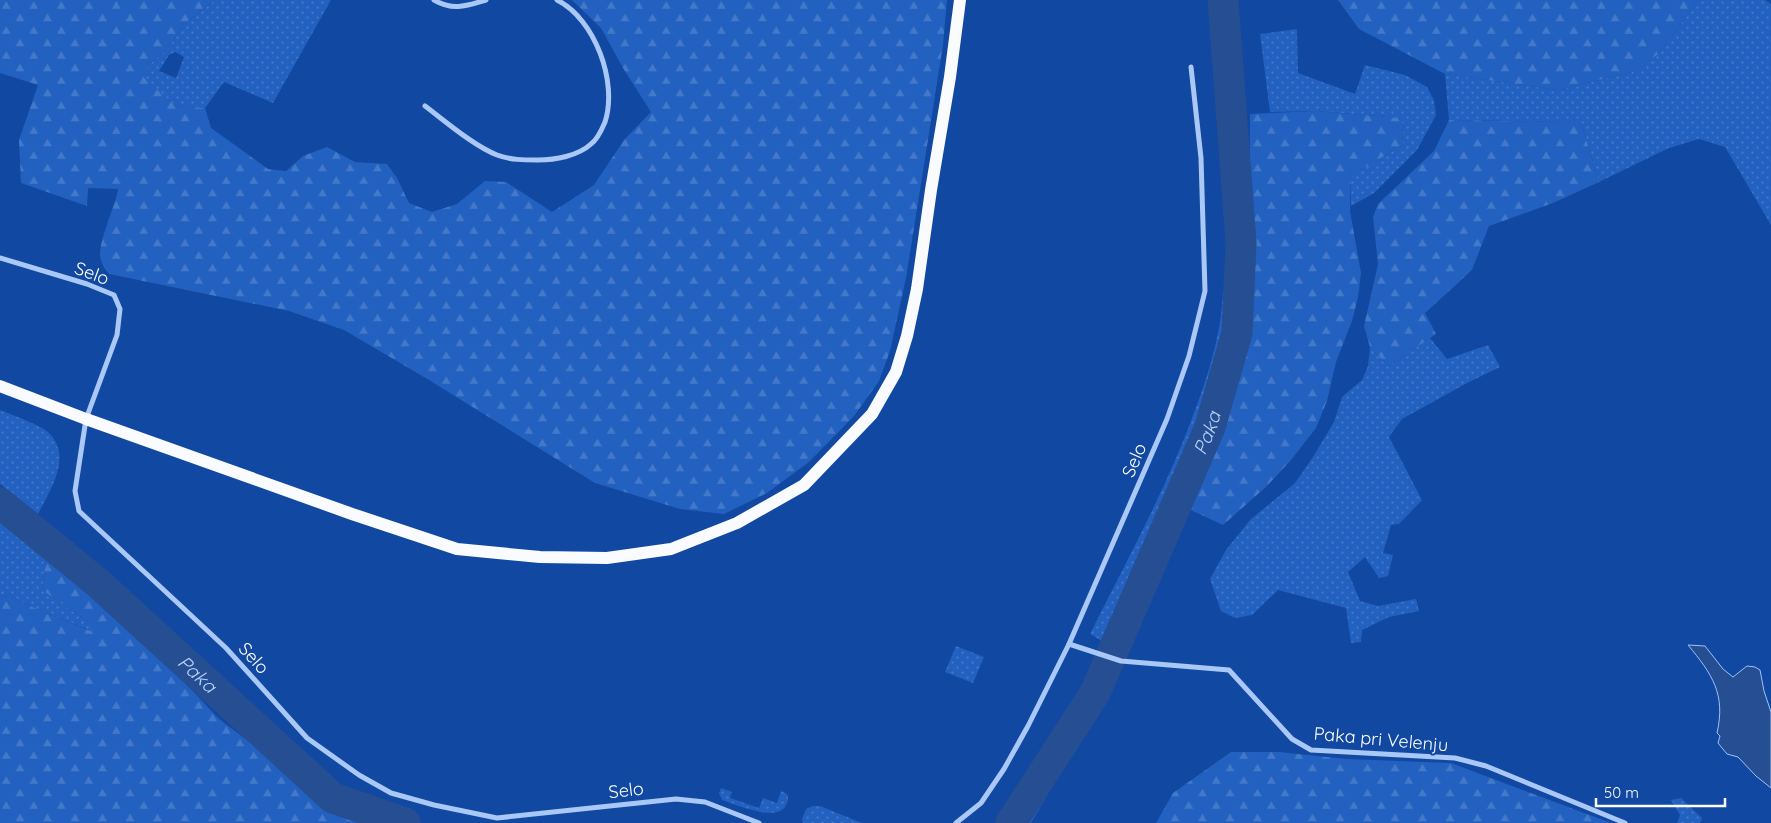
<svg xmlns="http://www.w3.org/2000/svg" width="1771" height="823" viewBox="0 0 1771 823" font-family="Quicksand,sans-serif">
  <defs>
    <pattern id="grass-dots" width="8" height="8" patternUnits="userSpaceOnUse" patternTransform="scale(1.25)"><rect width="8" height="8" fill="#2361c0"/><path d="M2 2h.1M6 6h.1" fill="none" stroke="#4479c9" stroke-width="1.8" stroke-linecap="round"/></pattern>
    <pattern id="forest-firs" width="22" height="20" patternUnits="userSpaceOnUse" patternTransform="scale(1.25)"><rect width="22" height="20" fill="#2361c0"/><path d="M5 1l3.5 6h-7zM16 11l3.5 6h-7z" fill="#4479c9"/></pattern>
  </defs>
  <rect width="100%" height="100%" fill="#1148a2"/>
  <!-- grass -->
  <g fill="url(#grass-dots)" fill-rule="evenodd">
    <path d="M215,0H331L273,103L224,82L205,108L176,106L143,78L149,65L169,47L183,25ZM175,52L184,57L176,78L159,71L169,55Z"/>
    <path d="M1697,0H1765L1771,4V225L1725,147L1699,139L1669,148L1599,182L1581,122L1449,120L1445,74L1558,90L1632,72L1657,55L1680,26Z"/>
    <path d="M1297,29L1298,73L1355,94L1365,65L1405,75L1427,87L1434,100L1436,115L1417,150L1374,193L1351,206V176L1403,145L1402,118L1316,111L1270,112L1260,34Z"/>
    <path d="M1223,292L1235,293C1234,327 1223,358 1212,390C1184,478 1143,558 1102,641L1090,634C1125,564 1163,495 1191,421C1207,379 1221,337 1223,292Z"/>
    <path d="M1430,338L1447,359L1488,345L1500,367L1467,383L1402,419L1389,437L1422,500L1399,524L1391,525L1383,553L1393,555L1388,576L1379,578L1365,557L1348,572L1360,601L1378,606L1416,599L1419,611L1389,617L1362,630L1361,642L1351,643L1346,608L1278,590L1252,615L1235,618L1221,611L1210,579L1226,550L1250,520L1295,483L1313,457L1334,422L1342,397L1362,380L1368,366L1370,347L1388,366Z"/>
    <path d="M0,410C12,415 41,425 49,433C73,457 50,490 38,514L0,484Z"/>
    <path d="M0,512L47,550L42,590L87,621L92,631L41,611L11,597L0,596Z"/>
    <path d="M956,646L984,657L973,683L945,672Z"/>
    <path d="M721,788L732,792L730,798L759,808L763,798L777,803L781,791L787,794C789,799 788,801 786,805C778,823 737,805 722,800L719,793Z"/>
    <path d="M1681,798L1702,818L1700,823H1677L1680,815L1671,800Z"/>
    <path d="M813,806H820L862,823H803L802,819L806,809Z"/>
  </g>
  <!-- forest -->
  <g fill="url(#forest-firs)">
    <path d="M0,0H215L183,25L169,47L149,65L144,78L176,106L205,108L211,128L268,169L286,171L303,156L327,147L355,162L387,164L397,178L409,203L432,212L457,204L485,181L506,182L552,212L594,185L624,140L651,112L623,68L601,28L572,0H947L943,45L906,278L890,351L879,381L854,416L809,462L767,493L724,514L680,509L595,483L429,380L344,330L289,311L109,274C105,269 101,262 100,256C99,240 115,207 118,189L88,188L87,206L21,183L19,140L38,85L0,73Z"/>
    <path d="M1338,0H1697L1680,26L1657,55L1632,72L1558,90L1445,74L1359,29Z"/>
    <path d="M1316,111L1402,118L1403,145L1351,176L1350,211L1361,273L1358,297L1352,321L1336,362L1327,401L1316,428L1291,460L1267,486L1223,525L1182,506L1244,359L1249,322L1250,114Z"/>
    <path d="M1449,120L1581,122L1599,182L1553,203L1489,226L1472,270L1425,313L1436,334L1388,366L1370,347L1364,326L1378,264L1373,217L1378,204L1434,151Z"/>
    <path d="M47,550L74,568L113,603L128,622L219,719L319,794L362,819L372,823H0V596L11,597L41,611L91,631L87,621L42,590Z"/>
    <path d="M1231,752H1279L1346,759L1451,763L1611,823H1156L1173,793Z"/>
    <path d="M1065,754H1071L1031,823H1015Z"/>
  </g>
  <!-- water -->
  <path fill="#264e92" stroke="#9cc2f9" d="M1688,645L1705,646L1723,669L1733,677L1747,666L1755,667L1760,670L1764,691L1771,712V788L1756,776L1738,757L1727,754L1718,743L1720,736L1717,733C1726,694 1712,674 1688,645Z"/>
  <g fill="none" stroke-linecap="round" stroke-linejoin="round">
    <!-- river -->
    <g stroke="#264e92" stroke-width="31">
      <path id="s1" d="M0,503L98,583L333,798L405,823"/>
      <path id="s2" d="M1011,823L1095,693L1210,427L1237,333L1241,243L1223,0"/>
    </g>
    <!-- street -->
    <g stroke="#aac8f6" stroke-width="5">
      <path d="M434,0C453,11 466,6 486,0"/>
      <path d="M425,106C445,121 474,146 497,155C510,160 524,160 538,160C555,160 578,156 591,144C598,139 602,129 605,122C618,82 595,19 557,0"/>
      <path d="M0,258L87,284L114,295L120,309L117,335L86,419L75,491L79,511L226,648L307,738L359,775L391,793L434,805L497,818L676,799L705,802L759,823"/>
      <path d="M1069,644L1121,661L1229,670L1292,739L1311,750L1455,758L1486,766L1625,823"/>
      <path d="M956,823L981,803L1004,769L1028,726L1069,644L1167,419L1189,356L1205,291L1201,158L1191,67"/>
    </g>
    <!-- primary -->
    <path stroke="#f9fbff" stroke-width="12" d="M0,386L86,419L352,514L457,549L540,557L607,558L671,549L737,523L804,485L872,414L896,372L907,336L917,289L931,190L950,77L960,0"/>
  </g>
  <g text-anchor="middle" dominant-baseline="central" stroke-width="4" stroke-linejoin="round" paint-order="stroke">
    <!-- street labels -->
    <g font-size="18" fill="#fff" stroke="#1148a2">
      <text transform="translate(92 273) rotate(20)">Selo</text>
      <text transform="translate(1134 460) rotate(-67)">Selo</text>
      <text transform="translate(254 658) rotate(48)">Selo</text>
      <text transform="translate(1381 739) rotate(5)">Paka pri Velenju</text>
      <text transform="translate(626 790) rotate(-7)">Selo</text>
    </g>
    <!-- water labels -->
    <g font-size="19" font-style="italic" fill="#b7d3fc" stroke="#1148a2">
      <text stroke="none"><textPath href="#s2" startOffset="438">Paka</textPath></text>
      <text stroke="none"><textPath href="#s1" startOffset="261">Paka</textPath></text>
    </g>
  </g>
  <!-- scale -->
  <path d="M1596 798v8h129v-8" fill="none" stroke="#ffffff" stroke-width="2.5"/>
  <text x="1604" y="798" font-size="15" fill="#ffffff" stroke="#1148a2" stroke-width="4" paint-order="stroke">50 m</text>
</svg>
